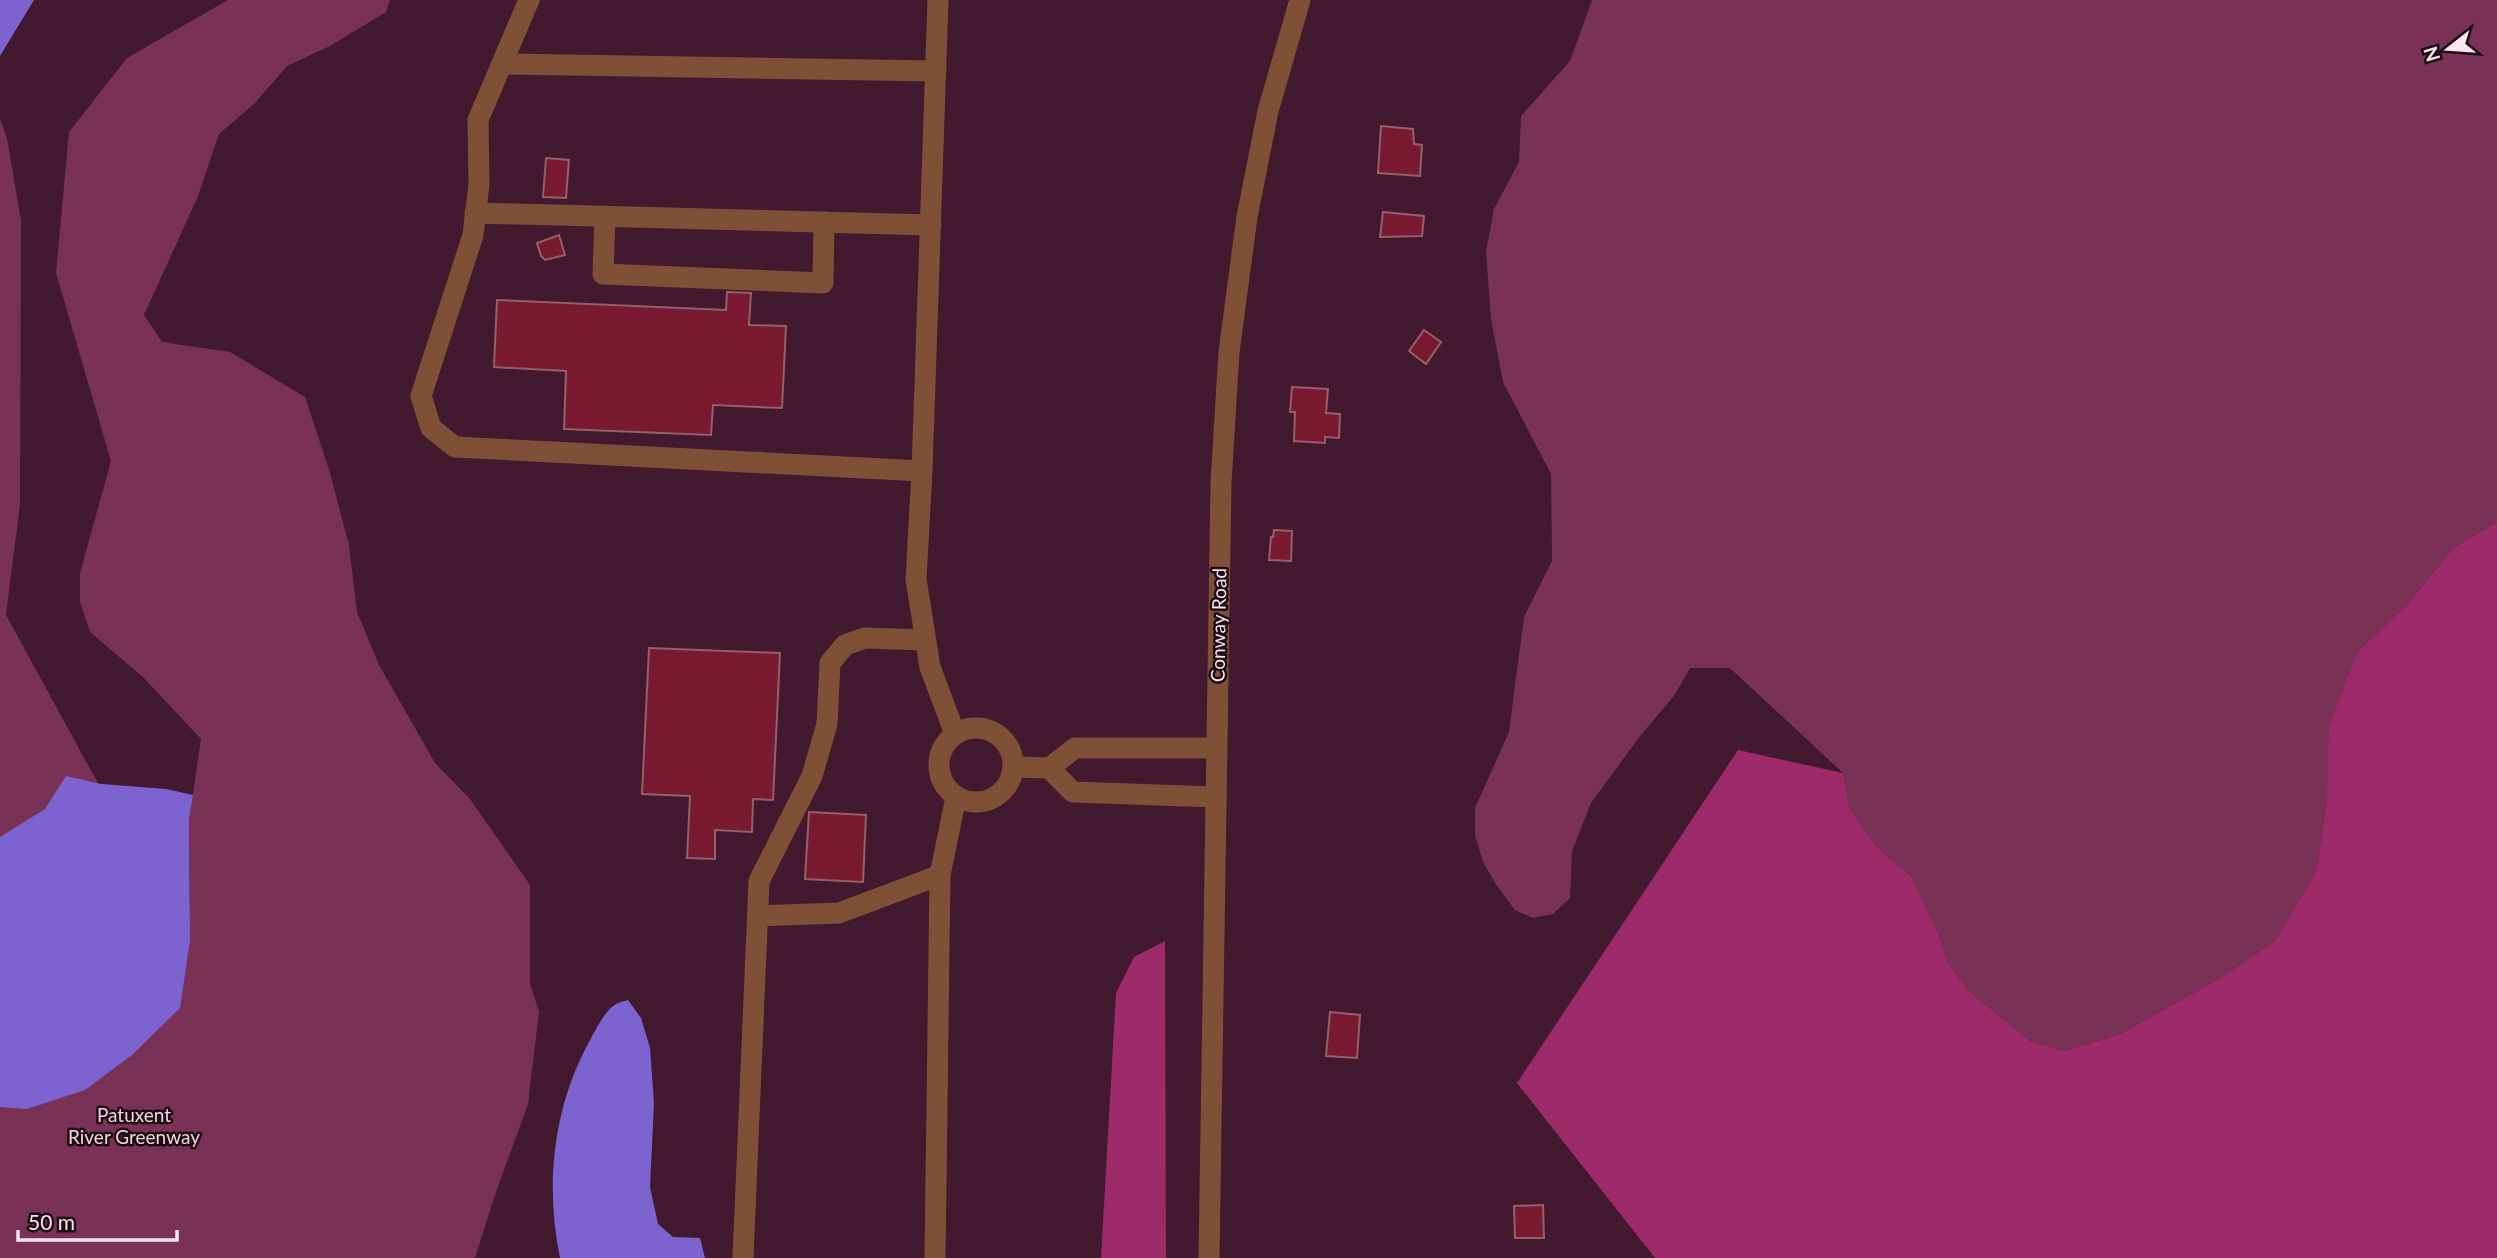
<svg xmlns="http://www.w3.org/2000/svg" width="2497" height="1258" viewBox="0 0 2497 1258" font-family="Lato,sans-serif">
  <rect width="100%" height="100%" fill="#42192e"/>
  <!-- green -->
  <g fill="#793256">
    <path d="M228,0H390L386,12L330,46L287,66L255,103L219,134L198,196L144,315L162,342L230,352L305,397L330,473L349,545L357,612L379,665L435,763L470,799L530,885V983L539,1012L528,1104L494,1198L475,1258H0V119L7,138L21,221L20,504L6,615L188,948L190,902L189,820L201,739L143,677L90,632L80,602V573L111,461L56,273L69,132L127,58Z"/>
    <path d="M1592,0H2497V522L2453,548L2406,606L2358,651L2327,800L2316,871L2275,941L2220,978L2120,1034L2064,1051L2030,1041L1969,991L1949,964L1936,928L1912,877L1877,847L1850,809L1843,773L1730,668H1690L1674,696L1640,736L1591,803L1572,851L1570,898L1553,914L1533,918L1515,910L1497,886L1483,862L1475,835V808L1509,732L1524,617L1552,561L1551,474L1503,382L1491,319L1486,252L1494,209L1519,162L1521,116L1570,61Z"/>
  </g>
  <!-- forest -->
  <g fill="#9d2a69">
    <path d="M2497,522V1258H1655L1517,1083L1738,750L1843,773L1850,809L1877,847L1912,877L1936,928L1949,964L1969,991L2030,1041L2064,1051L2120,1034L2220,978L2275,941L2316,871L2327,800L2329,727L2358,651L2406,606L2453,548Z"/>
    <path d="M1165,941L1166,1258H1101L1116,993L1134,957Z"/>
  </g>
  <!-- water -->
  <g fill="#7c63d0">
    <path d="M0,0H34L0,56Z"/>
    <path d="M66,776L101,784L166,789L193,795L189,820L190,940L180,1008L132,1055L85,1090L27,1109L0,1107V837L45,809Z"/>
    <path d="M628,1000L641,1018L650,1048L654,1103L650,1187L658,1224L673,1237L700,1238L705,1258H560C545,1185 553,1108 589,1042C595,1031 603,1014 613,1006C617,1003 624,1001 628,1000Z"/>
  </g>
  <!-- building -->
  <g fill="#791932" stroke="#956067" stroke-width="2">
    <path d="M1381,126L1413,129L1414,144L1422,145L1420,176L1378,173Z"/>
    <path d="M546,158L569,160L566,198L543,197Z"/>
    <path d="M1383,212L1424,216L1422,236L1380,237Z"/>
    <path d="M559,235L565,255L545,260L541,256L537,243Z"/>
    <path d="M727,292L751,293L749,325L786,326L782,408L713,405L711,435L564,429L566,371L494,367L497,300L726,310Z"/>
    <path d="M1424,330L1441,342L1426,364L1409,351Z"/>
    <path d="M1292,387L1328,389L1326,413L1340,414L1339,438L1325,437V443L1294,441L1295,412H1290Z"/>
    <path d="M1274,530L1292,531L1291,561L1269,560L1271,537H1273Z"/>
    <path d="M649,648L780,653L773,800L753,799L752,832L715,830V859L687,858L690,796L642,794Z"/>
    <path d="M809,812L866,815L863,882L805,879Z"/>
    <path d="M1330,1012L1360,1015L1357,1058L1326,1056Z"/>
    <path d="M1543,1205L1544,1238H1515L1514,1206Z"/>
  </g>
  <g fill="none" stroke-linecap="round" stroke-linejoin="round">
    <!-- minor -->
    <g stroke="#7e5136" stroke-width="21">
      <path d="M529,0L478,120L479,184L473,235L421,396L431,428L455,447L922,471L916,579L930,667L955,734"/>
      <path d="M502,64L936,71"/>
      <path d="M475,213L931,225"/>
      <path d="M605,216L603,274L823,283L824,222"/>
      <path d="M922,471L938,0"/>
      <circle cx="976" cy="765" r="37"/>
      <path d="M1013,767L1049,768L1075,748H1216"/>
      <path d="M1049,768L1073,792L1215,797"/>
      <path d="M758,916L839,913L940,875"/>
      <path d="M743,1258L759,881L812,776L827,724L830,663L845,645L865,638L925,640"/>
      <path d="M935,1258L940,875L956,797"/>
      <path d="M1209,1258L1221,482L1229,352L1247,217L1268,111L1300,0"/>
    </g>
  </g>
  <g text-anchor="middle" dominant-baseline="central" stroke-width="5" stroke-linejoin="round" paint-order="stroke">
    <!-- street labels -->
    <g font-size="19" fill="#fde6ef" stroke="#1e0c14">
      <text transform="translate(1218 625) rotate(-89)">Conway Road</text>
    </g>
    <!-- park labels -->
    <g font-size="19" fill="#f2d3e0" stroke="#1e0c14">
      <text x="134" y="1114">Patuxent<tspan x="134" dy="22">River Greenway</tspan></text>
    </g>
  </g>
  <!-- north arrow -->
  <g transform="translate(2448 49) rotate(253)" stroke="#1e0c14" stroke-width="5" paint-order="stroke">
  <path d="M0-5L12 26L0 18L-12 26Z" fill="#fde6ef"/>
  <text y="-10" font-size="19" font-weight="bold" text-anchor="middle" fill="#fde6ef">N</text>
  </g>
  <!-- scale -->
  <path d="M18 1230v10h159v-10" fill="none" stroke="#fde6ef" stroke-width="3.5"/>
  <text x="28" y="1230" font-size="21" fill="#fde6ef" stroke="#1e0c14" stroke-width="5" paint-order="stroke">50 m</text>
</svg>
